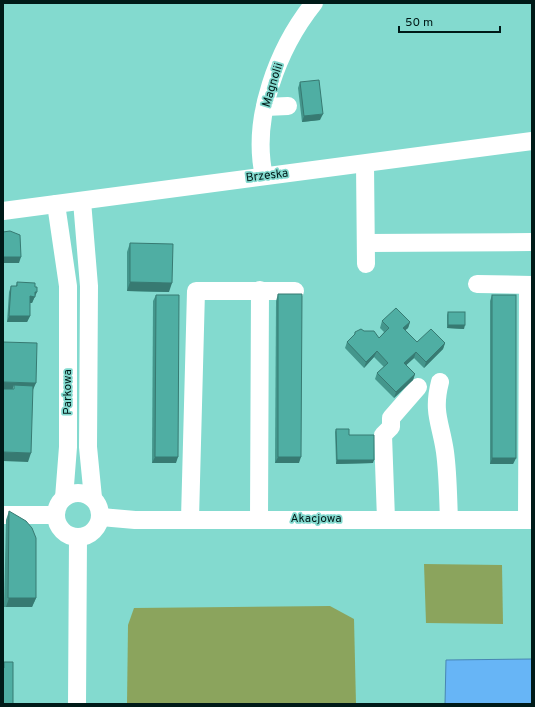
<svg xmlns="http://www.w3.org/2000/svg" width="535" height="707" viewBox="0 0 535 707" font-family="Overpass,sans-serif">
  <rect width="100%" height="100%" fill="#83dacf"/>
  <!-- green -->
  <g fill="#8ba45d">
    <path d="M424,564L502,565L503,624L426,623Z"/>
    <path d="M330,606L354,619L356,704H127L128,625L134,608Z"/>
  </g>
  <!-- water -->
  <path fill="#67b5f6" stroke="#4886b3" d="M532,659V704H445L446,660Z"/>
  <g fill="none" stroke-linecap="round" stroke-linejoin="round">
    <!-- minor -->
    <g stroke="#fff" stroke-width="18">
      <path d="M265,107L288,106"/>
      <path d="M365,164L366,264"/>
      <path d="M264,176C251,118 278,48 314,3"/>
      <path d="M82,201L89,286L88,447L93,498"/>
      <path d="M56,204L68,286V447L64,498"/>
      <path d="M3,211L532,141"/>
      <path d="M366,243L532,242"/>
      <path d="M477,284L532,285"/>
      <path d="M440,382C432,413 441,423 445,452C448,474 448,497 449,520"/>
      <circle cx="78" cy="515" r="22"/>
      <path d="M3,515H56"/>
      <path d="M101,517L135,520H532"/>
      <path d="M190,519L196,291H295"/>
      <path d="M259,519L260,290"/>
      <path d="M386,519L383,435L391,427V418L418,387"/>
      <path d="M527,520L528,285"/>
      <path d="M77,704L78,537"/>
    </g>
  </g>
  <!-- wall -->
  <g fill="#44968c">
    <path d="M300,82L320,120L302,122L298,88Z"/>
    <path d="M130,243L169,292L127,291V252Z"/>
    <path d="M17,282L35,298H34L32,303H30V316L27,322H7L9,292L11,286H16Z"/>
    <path d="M278,294L299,463H275L276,301Z"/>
    <path d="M156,295L176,463H152L153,301Z"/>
    <path d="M492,295L516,458L513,464H490V301Z"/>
    <path d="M448,312L464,329L447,328V315Z"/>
    <path d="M382,321L410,322L408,328L405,330L417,342L445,343L443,349L424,368L414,358L406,365L415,374L413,380L394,398L375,379L377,373L384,367L374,357L364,368L345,348L347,342L354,336L355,332L379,338L384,332L380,328Z"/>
    <path d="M336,429L349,435L373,463L336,464L335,432Z"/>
    <path d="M9,511L36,598L32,607H4L6,520Z"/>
  </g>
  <!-- shaded-wall -->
  <g fill="#377a72">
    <path d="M323,114L320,120L302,122L304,116Z"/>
    <path d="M3,257H21L19,263H3Z"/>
    <path d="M130,282L172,283L169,292L127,291Z"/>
    <path d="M35,292H37L32,303H27L30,296Z"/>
    <path d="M9,316H30L27,322H7Z"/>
    <path d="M410,322L408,328L401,334L403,328Z"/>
    <path d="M448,325H465L464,329L447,328Z"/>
    <path d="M445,343L443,349L424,368L426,362Z"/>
    <path d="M377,351L374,357L364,368L366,362Z"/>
    <path d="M416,352L414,358L402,369L404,363Z"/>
    <path d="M415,374L413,380L394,398L396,392Z"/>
    <path d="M3,382L36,383L32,392L14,389V385L12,391H3Z"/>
    <path d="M3,452L31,453L28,462L3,461Z"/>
    <path d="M155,457H178L176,463H152Z"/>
    <path d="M278,457H301L299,463H275Z"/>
    <path d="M492,458H516L513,464H490Z"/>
    <path d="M337,460H374L373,463L336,464Z"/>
    <path d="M9,598H36L32,607H6Z"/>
  </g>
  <!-- building -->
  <g fill="#4faea3" stroke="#377a72">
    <path d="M319,80L323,114L304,116L300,82Z"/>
    <path d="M10,231L20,235L21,257H3V232Z"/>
    <path d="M130,243L173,244L172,283L130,282Z"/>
    <path d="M17,282L35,283V287H37V292H35V297L30,296V316H9L11,286H17Z"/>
    <path d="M278,294H302L301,457H278Z"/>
    <path d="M156,295H179L178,457H155Z"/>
    <rect x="492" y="295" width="24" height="163"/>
    <path d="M396,308L410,322L403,328L417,342L431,329L445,343L426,362L416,352L404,363L415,374L396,392L377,373L388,363L377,351L366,362L347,342L355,334V332L361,329L364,331H374L379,338L389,328L382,321Z"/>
    <rect x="448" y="312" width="17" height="13"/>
    <path d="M3,342L37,343L36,383L3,382Z"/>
    <path d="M14,385L33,386L31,453L3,452V389H14Z"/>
    <path d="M336,429H349V435H374V460H337Z"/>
    <path d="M9,511L26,521L32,528L36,538V598H8Z"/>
    <path d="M4,662H13V704H3V668H4Z"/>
  </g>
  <g text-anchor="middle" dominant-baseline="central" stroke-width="3.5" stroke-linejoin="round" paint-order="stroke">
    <!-- street labels -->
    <g font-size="12" fill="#001a18" stroke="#83dacf">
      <text transform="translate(273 85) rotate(-73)">Magnolii</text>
      <text transform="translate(267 176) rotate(-7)">Brzeska</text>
      <text transform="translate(68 392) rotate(-90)">Parkowa</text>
      <text x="316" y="519">Akacjowa</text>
    </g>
  </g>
  <!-- border -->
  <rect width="535" height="707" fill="none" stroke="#001a18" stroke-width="8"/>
  <!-- scale -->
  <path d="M399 26v6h101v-6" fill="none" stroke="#001a18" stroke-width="2"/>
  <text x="405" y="26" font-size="12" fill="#001a18" stroke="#83dacf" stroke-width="3" paint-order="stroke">50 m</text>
</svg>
